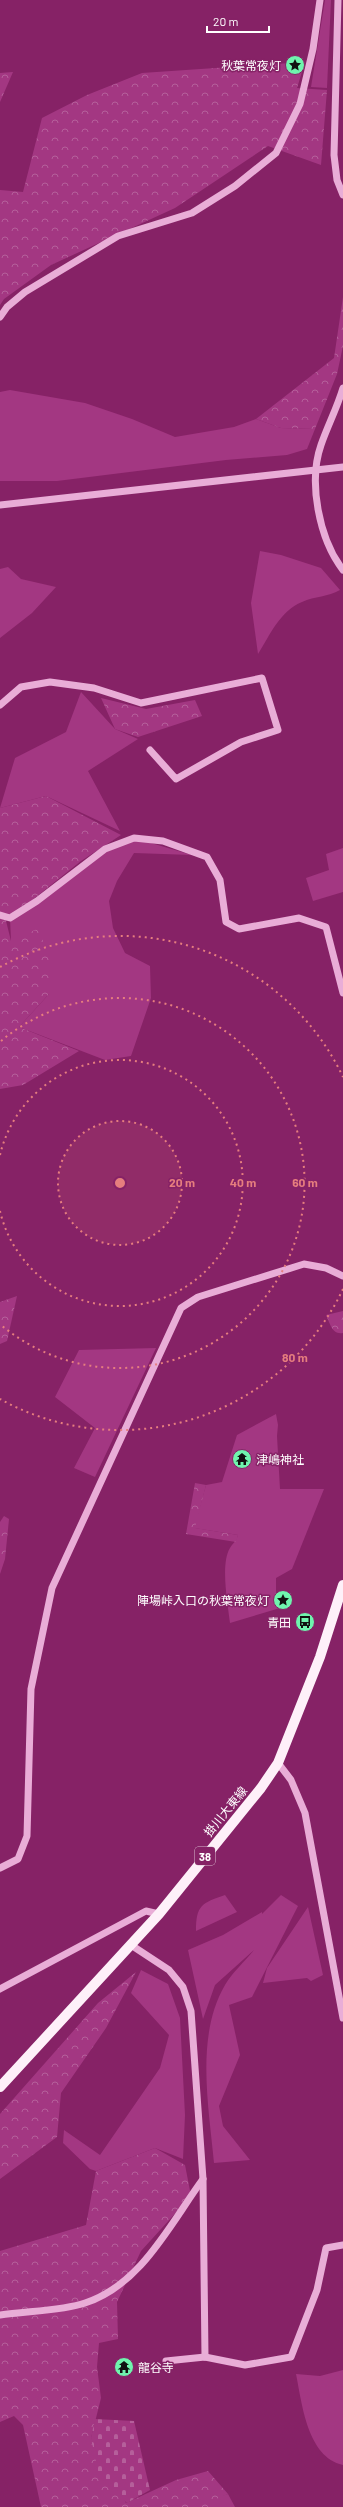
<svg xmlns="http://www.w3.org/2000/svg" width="343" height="2507" viewBox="0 0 343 2507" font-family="Barlow,'Noto Sans JP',sans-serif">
  <defs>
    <pattern id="forest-crowns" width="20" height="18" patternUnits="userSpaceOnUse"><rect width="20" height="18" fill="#a33782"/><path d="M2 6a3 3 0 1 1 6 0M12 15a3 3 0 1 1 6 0" fill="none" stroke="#b55f9b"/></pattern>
    <pattern id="cemetery-stones" width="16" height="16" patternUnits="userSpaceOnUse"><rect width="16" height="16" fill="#a33782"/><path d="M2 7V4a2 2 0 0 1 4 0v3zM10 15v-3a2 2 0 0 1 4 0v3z" fill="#b55f9b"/></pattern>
  </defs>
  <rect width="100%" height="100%" fill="#862266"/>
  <!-- green -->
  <g fill="#a33782">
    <path d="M325,0H331L327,88L311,87Z"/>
    <path d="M10,390L85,403L132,419L175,437L234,427L256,419L281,428L315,429L307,449L287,455L226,460L57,481H0V392Z"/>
    <path d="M260,551L281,555L321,568L340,590C328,597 315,596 302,602C280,611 270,635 258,654L251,603Z"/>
    <path d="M8,567L21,579L56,587L32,613L0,638V569Z"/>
    <path d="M81,692L115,729L138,739L88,771L120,831L46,796L0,808L15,758L66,732Z"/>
    <path d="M134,838L192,855L134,853L117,881L109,901L113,928L125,953L150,966L151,998L131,1056L105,1060L19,1027L49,994L11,941L10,918L102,852Z"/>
    <path d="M343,848V892L313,901L306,878L329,870L326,854Z"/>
    <path d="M156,1348L95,1477L74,1468L95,1428L55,1397L79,1350Z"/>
    <path d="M276,1414L278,1425L277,1436L280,1489H324L292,1569L276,1578V1595L280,1608L230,1623C228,1605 220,1564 230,1548C233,1543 236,1542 238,1535L194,1528L206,1485L222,1482L237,1435Z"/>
    <path d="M225,1895L237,1912L196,1931C196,1905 202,1903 225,1895Z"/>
    <path d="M281,1895L298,1906L252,1997L229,2005L240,2055L219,2106L223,2126L250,2160L214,2163C209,2108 195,2036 225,1985C232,1973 245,1961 254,1950L215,1985L203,2019L188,1950L223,1935L262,1912V1914Z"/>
    <path d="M308,1907L323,1975L311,1981L307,1978L263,1983L267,1968Z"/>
    <path d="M141,1970L168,1984L180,2018L185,2115L183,2159L155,2148L96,2171L90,2169L63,2143L64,2130L100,2155L160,2068L169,2035L131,1993Z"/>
    <path d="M343,2370V2465C307,2457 302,2403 296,2374L320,2376Z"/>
    <path d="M228,2494L235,2507H204L202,2502Z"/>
  </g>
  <!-- forest -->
  <g fill="url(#forest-crowns)">
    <path d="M305,62L297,88L327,90L321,165L268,146L175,208L51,265L4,299L0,305V190L23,192L42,118L87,95L142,73Z"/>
    <path d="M13,72L0,102V73Z"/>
    <path d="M343,297V346L337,374L315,429L281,428L256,419L334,358Z"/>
    <path d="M101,698L146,709L195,700L202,716L138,737L115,729Z"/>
    <path d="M46,796L121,835L81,861L6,921L11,941L37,929L50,955L49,994L19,1027L79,1051L23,1085L0,1089V808Z"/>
    <path d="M17,1296L7,1341L0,1344V1302Z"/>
    <path d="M343,1311V1333C332,1335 330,1323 326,1315Z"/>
    <path d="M195,1483L206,1485L195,1528L238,1535L236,1542L186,1534Z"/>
    <path d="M4,1516L9,1519L5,1559L0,1574V1522Z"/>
    <path d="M136,1972L106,2028L61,2093L57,2137L0,2179V2114L98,2003Z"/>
    <path d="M155,2148L185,2165L191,2196L141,2251L117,2302L118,2339L99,2343L97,2367L101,2398L91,2438L126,2503L176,2480L208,2471L228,2494L207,2503L208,2507H41L23,2425L14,2416L0,2422V2251L86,2225L96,2171Z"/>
  </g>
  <!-- cemetery -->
  <path fill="url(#cemetery-stones)" d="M95,2419L134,2421L150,2490L127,2503L100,2479L91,2438Z"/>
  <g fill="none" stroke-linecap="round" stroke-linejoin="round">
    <!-- minor -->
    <g stroke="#e9add7" stroke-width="7">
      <path d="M338,0L334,155L337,180L343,195"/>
      <path d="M0,317L7,307L25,292L118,236L192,213L235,186L276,153L300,104L313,49L320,0"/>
      <path d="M343,388C337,408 328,425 321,445C308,482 319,539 343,570"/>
      <path d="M0,505L343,467"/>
      <path d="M0,705L21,687L50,682L94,688L141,703L262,678L278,730L241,742L176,779L150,750"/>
      <path d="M0,915L10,918L37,901L105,849L134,838L163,841L207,857L220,880L226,922L239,929L299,918L326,927L343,993"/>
      <path d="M278,1763L291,1780L305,1813L343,2018"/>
      <path d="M0,1868L18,1859L27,1836L31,1689L52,1588L181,1308L198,1297L304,1264L326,1268L343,1276"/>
      <path d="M131,1945L169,1970L183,1987L191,2011L203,2179L205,2357"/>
      <path d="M0,1989L146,1911L159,1914"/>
      <path d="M0,2315C25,2311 62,2311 85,2303C141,2285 170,2224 203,2179"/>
      <path d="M166,2361L205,2357L245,2365L291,2357L317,2290L326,2248L343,2245"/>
    </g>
    <!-- major -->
    <path stroke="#fef0f9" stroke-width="10" d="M0,2087L159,1914L261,1788L278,1763L320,1657L343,1585"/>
  </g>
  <!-- distance rings -->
  <circle cx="120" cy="1183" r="62" fill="#e67e7e" fill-opacity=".12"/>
  <g fill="none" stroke="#e67e7e" stroke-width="2" stroke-dasharray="2 4">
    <circle cx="120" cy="1183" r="62"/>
    <path d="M0 1155A123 123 0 1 1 0 1211"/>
    <path d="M1 1041A185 185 0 1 1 1 1325"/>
    <path d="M343 1289A247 247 0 0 1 0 1399M0 967A247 247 0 0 1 343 1077"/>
  </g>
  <!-- icons -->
  <defs>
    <g id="sight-disc" transform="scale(1)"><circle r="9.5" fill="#6ff5ae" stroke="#862266"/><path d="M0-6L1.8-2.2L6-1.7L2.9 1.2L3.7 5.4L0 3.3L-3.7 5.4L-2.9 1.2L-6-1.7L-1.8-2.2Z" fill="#111"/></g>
    <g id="temple-disc" transform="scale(1)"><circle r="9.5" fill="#6ff5ae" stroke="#862266"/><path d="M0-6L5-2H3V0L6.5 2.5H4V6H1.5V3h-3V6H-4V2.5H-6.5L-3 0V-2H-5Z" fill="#111"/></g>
    <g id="bus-disc" transform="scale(1)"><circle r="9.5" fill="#6ff5ae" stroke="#862266"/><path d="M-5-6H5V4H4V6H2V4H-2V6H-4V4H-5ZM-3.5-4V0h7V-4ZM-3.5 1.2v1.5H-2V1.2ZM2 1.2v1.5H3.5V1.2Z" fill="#111"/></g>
  </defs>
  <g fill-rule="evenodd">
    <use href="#sight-disc" x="295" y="65"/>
    <use href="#temple-disc" x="242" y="1459"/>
    <use href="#sight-disc" x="283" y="1600"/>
    <use href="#bus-disc" x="305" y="1622"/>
    <use href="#temple-disc" x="124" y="2367"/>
  </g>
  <g text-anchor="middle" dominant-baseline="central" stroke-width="3" stroke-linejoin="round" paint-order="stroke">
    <!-- shield labels -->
    <rect fill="#862266" stroke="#dbbdd1" stroke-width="1" x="195" y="1847" width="20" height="18" rx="3"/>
    <g font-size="11" font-weight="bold" fill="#fff">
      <text x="205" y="1856">38</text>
    </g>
    <!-- poi labels -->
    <g font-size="12" fill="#fff" stroke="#862266" text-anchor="end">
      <text x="281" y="65">秋葉常夜灯</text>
      <text x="256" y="1459" text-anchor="start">津嶋神社</text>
      <text x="269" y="1600">陣場峠入口の秋葉常夜灯</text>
      <text x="291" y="1622">青田</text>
      <text x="138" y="2367" text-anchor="start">龍谷寺</text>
    </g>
    <!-- street labels -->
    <g font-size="12" fill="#fff" stroke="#862266">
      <text transform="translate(225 1811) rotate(-51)">掛川大東線</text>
    </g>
  </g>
  <circle cx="120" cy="1183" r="6" fill="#e67e7e" stroke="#862266" stroke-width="2"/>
  <g font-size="12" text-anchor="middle" font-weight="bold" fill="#e67e7e" stroke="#862266" stroke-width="3" stroke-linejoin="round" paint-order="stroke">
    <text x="182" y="1187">20 m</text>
    <text x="243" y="1187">40 m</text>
    <text x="305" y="1187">60 m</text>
    <text x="295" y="1362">80 m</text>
  </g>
  <!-- scale -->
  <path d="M207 26v6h62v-6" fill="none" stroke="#ffffff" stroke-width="2"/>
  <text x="213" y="26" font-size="12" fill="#ffffff" stroke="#862266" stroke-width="3" paint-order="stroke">20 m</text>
</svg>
